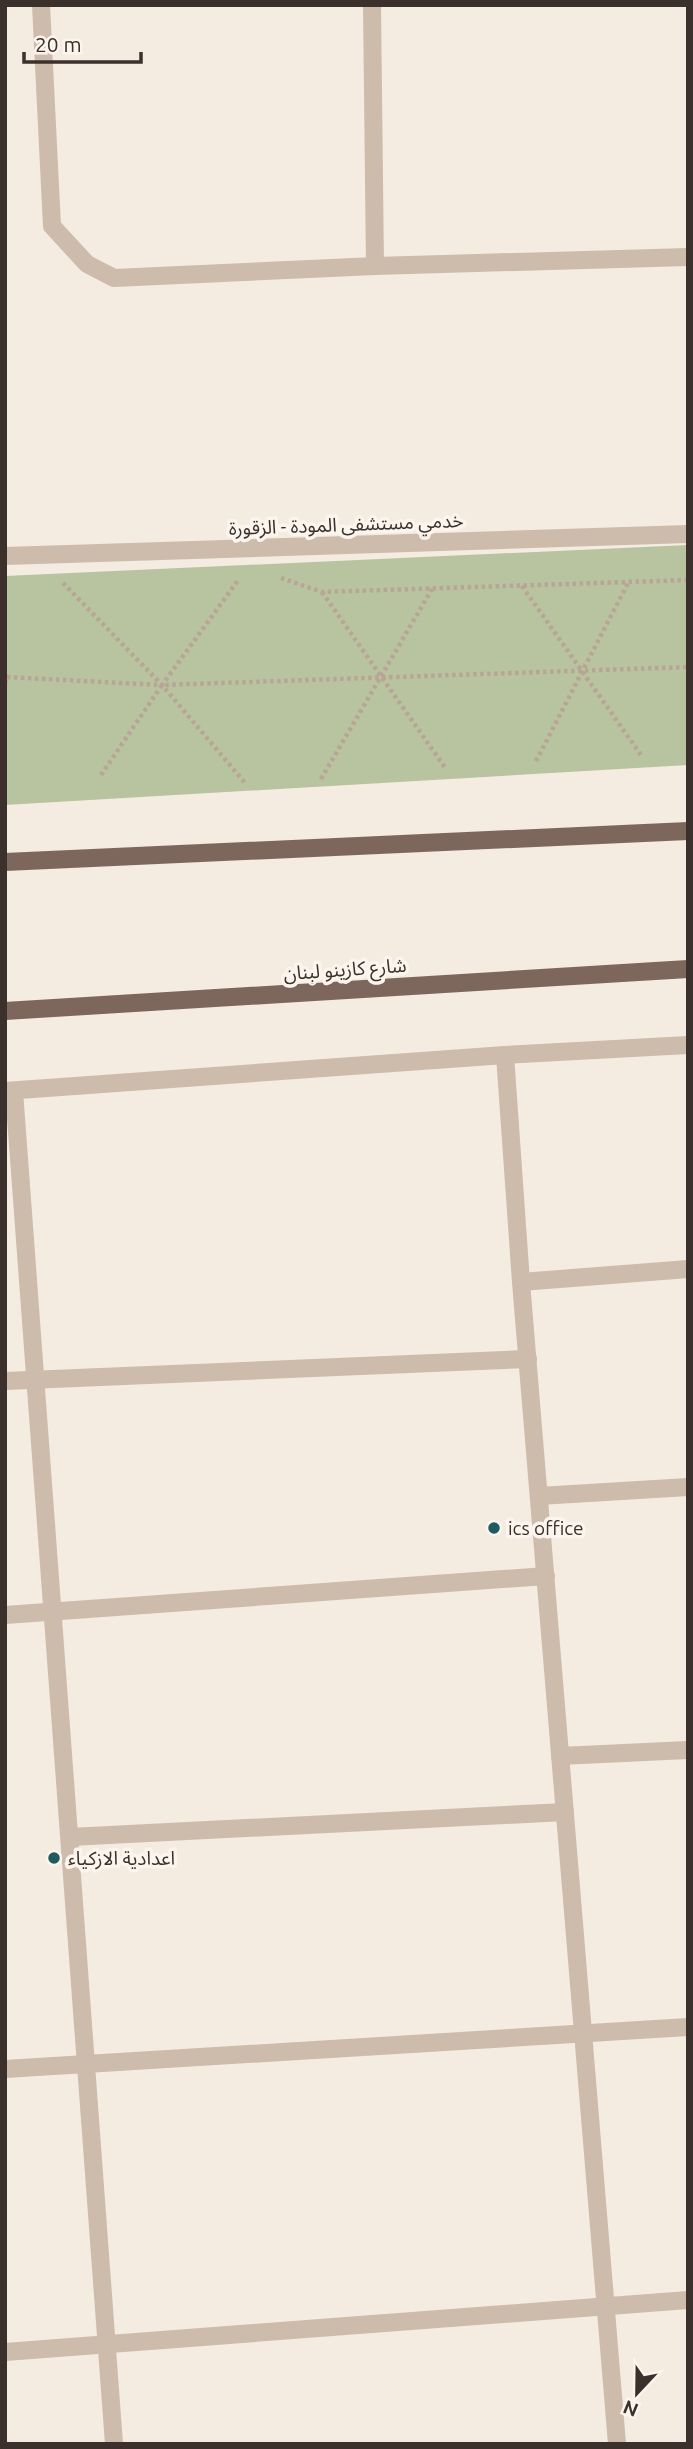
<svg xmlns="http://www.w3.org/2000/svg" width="693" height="2449" viewBox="0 0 693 2449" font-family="Ubuntu,'Noto Sans Arabic',sans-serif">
  <rect width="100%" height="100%" fill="#f4ebe1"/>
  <!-- green -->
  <path fill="#b8c4a0" d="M688,545V765L5,805V576Z"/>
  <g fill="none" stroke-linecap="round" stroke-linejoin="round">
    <!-- path -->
    <g stroke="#b9a596" stroke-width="4.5" stroke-dasharray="3.5 3.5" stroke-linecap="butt">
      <path d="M281,578L322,592L688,580"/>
      <path d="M63,583L162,685L246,784"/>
      <path d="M522,586L641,755"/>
      <path d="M322,592L446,769"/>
      <path d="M5,683L6,677L162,685L239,579"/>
      <path d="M536,761L628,583"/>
      <path d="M101,775L162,685L688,667"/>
      <path d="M321,779L432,589"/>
    </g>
    <!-- minor -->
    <g stroke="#cdbbac" stroke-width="18">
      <path d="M41,5L52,226L87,264L114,278L375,266L688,257"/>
      <path d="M372,5L375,266"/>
      <path d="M5,556L688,534"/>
      <path d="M505,1055L521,1282L617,2444"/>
      <path d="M5,1091L505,1055L688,1045"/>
      <path d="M14,1091L114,2444"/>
      <path d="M521,1282L688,1269"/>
      <path d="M5,1381L528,1359"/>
      <path d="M539,1496L688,1487"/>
      <path d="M5,1615L546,1576"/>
      <path d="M560,1756L688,1750"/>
      <path d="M70,1837L565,1812"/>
      <path d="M5,2069L688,2027"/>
      <path d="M5,2352L688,2300"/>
    </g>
    <!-- major -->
    <g stroke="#7d675c" stroke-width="18">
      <path d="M5,862L688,831"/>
      <path d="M5,1011L688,969"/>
    </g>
  </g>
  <!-- markers -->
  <g fill="#1f5a5e" stroke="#fbf5ee" stroke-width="2.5">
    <circle cx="494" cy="1528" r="7"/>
    <circle cx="54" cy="1858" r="7"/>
  </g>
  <g text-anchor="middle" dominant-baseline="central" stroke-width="7" stroke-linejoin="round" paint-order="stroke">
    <!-- street labels -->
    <g font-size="19" fill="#3b302b" stroke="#fbf5ee">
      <text transform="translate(346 524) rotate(-2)">خدمي مستشفى المودة - الزقورة</text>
      <text transform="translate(345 969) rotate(-4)">شارع كازينو لبنان</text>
    </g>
    <!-- poi labels -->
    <g font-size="19" fill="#3b302b" stroke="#fbf5ee" text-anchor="start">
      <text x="508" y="1528">ics office</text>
      <text x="68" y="1858">اعدادية الازكياء</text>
    </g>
  </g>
  <!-- border -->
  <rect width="693" height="2449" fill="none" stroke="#3b302b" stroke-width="14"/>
  <!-- north arrow -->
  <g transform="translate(637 2393) rotate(202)" stroke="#fbf5ee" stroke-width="5" paint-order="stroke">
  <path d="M0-5L12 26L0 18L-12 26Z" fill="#3b302b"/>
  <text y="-10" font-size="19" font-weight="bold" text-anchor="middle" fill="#3b302b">N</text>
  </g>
  <!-- scale -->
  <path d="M24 52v10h117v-10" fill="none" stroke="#3b302b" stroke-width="3.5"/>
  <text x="35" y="52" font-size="21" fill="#3b302b" stroke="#fbf5ee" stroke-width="5" paint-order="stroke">20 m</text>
</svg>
